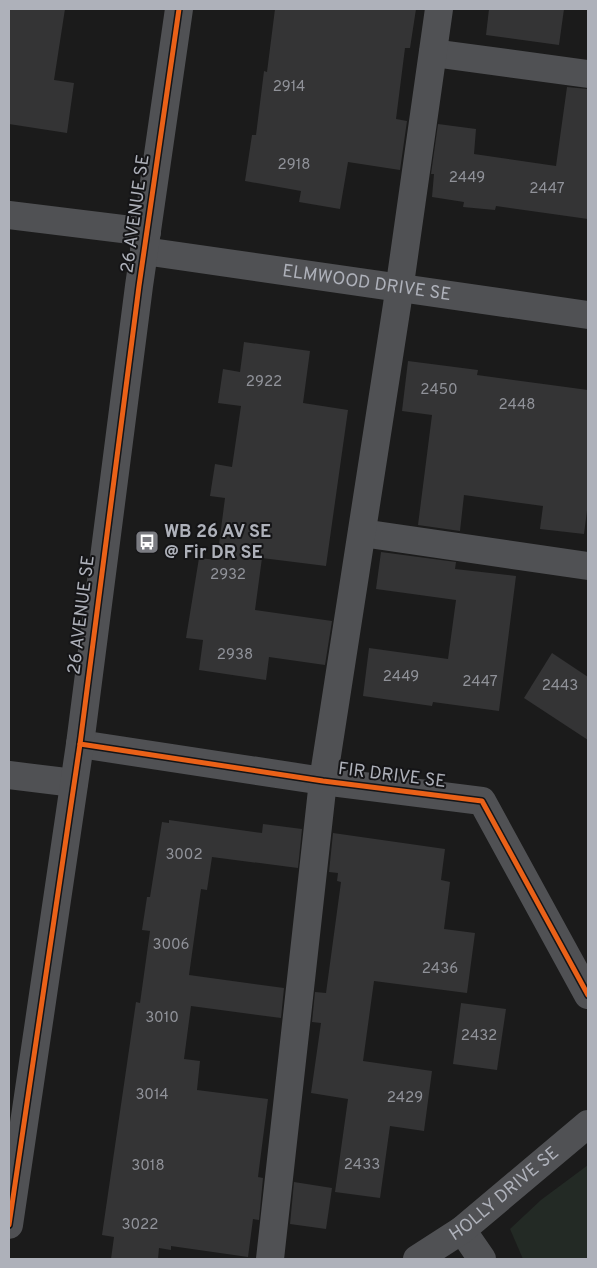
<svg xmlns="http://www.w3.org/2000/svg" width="597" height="1268" viewBox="0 0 597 1268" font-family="Overpass,sans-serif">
  <rect width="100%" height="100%" fill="#1b1b1b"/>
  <!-- green -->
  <path fill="#232a25" d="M588,1165V1259H523L510,1229L541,1200Z"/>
  <!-- building -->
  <g fill="#343435">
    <path d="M9,9H65L54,80L74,83L67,133L9,124Z"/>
    <path d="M275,9H416L410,48H405L396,119L407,121L400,170L348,162L340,209L299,202L301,191L245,181L252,135H256L264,71L267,72Z"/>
    <path d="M489,9H564L559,45L486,35Z"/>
    <path d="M567,87L588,89V219L496,206L495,210L463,207L464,202L432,197L434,174H431L438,124L476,129L474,154L556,166Z"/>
    <path d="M244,342L310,351L303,403L348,410L326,566L262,558L255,610L332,621L325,665L269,657L266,680L199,670L203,640L186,638L199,558L217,560L225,498L210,496L215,464L232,467L241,406L218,403L223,369L240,372Z"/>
    <path d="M408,361L478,370L477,375L588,390V503L584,534L540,529L543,506L464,495L460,531L418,525L432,415L402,411Z"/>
    <path d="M381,552L456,562L455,569L516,576L499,711L433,702L432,706L363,696L369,648L448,659L456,600L376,589Z"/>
    <path d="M552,653L588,677V740L524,698Z"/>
    <path d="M169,820L262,833L263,824L302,829L298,868L212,857L207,890L201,889L189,975L284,988L281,1018L191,1006L184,1059L200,1061L197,1090L268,1099L258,1177L263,1178L259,1220L253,1219L248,1257L171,1246V1250L159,1248L158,1259H111L114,1237L102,1235L136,1002L140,1003L150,931L142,930L147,897H150L162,822L169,823Z"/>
    <path d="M333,833L445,849L441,880L450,882L444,929L475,933L467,993L374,981L363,1061L432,1071L424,1131L390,1126L380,1198L335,1192L348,1099L311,1093L321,1023L312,1022L315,992L326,993L341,882L337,881L338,873L329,872Z"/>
    <path d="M461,1003L506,1009L497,1070L453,1064Z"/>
    <path d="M294,1182L332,1188L326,1229L290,1224Z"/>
  </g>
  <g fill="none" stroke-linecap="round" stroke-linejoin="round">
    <!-- minor -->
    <g stroke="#505154" stroke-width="28">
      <path d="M433,53L588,74"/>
      <path d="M9,215L147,232"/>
      <path id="s1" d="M144,251L588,315"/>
      <path d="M362,533L588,566"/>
      <path d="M80,744L323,781L482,801L588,995"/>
      <path d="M9,775L74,783"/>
      <path d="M9,1225L80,744L139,286L179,9"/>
      <path d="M462,1230L482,1259"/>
      <path d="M270,1259L323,781L397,305L439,9"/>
      <path id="s2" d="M417,1259L462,1230L588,1124"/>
    </g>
    <!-- cycleway casing -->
    <g stroke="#151517" stroke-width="8">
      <g id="cycleway">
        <path d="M80,744L323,781L482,801L588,995"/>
        <path d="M9,1225L80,744L139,286L179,9"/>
      </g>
    </g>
    <!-- cycleway -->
    <use href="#cycleway" stroke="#ea6118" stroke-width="5"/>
  </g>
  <!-- icons -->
  <defs>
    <g id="bus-square" transform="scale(1.25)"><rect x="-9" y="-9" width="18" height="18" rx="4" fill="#7b7c82" stroke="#151517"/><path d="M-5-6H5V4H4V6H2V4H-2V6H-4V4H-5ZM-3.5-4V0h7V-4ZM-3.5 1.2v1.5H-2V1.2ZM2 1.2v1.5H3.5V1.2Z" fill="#fff"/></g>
  </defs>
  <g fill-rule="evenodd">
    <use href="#bus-square" x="147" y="542"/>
  </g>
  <g text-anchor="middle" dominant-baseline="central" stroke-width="4" stroke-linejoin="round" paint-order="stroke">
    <!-- number labels -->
    <g font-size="15" fill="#909299">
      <text x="289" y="87">2914</text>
      <text x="294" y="165">2918</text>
      <text x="467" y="178">2449</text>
      <text x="547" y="189">2447</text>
      <text x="264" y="382">2922</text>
      <text x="439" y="390">2450</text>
      <text x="517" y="405">2448</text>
      <text x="228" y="575">2932</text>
      <text x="235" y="655">2938</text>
      <text x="401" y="677">2449</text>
      <text x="480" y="682">2447</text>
      <text x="560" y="686">2443</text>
      <text x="184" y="855">3002</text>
      <text x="171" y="945">3006</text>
      <text x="440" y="969">2436</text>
      <text x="162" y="1018">3010</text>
      <text x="479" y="1036">2432</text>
      <text x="152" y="1095">3014</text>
      <text x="405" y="1098">2429</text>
      <text x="362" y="1165">2433</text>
      <text x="148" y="1166">3018</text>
      <text x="140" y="1225">3022</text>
    </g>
    <!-- street labels -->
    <g font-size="18" fill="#aeb1ba" stroke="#151517">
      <text transform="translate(136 214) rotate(-82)">26 AVENUE SE</text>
      <text stroke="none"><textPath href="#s1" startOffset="225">ELMWOOD DRIVE SE</textPath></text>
      <text transform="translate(82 615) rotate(-83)">26 AVENUE SE</text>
      <text transform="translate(392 776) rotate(7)">FIR DRIVE SE</text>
      <text stroke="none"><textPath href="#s2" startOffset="109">HOLLY DRIVE SE</textPath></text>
    </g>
    <!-- poi labels -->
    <g font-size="18" font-weight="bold" fill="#aeb1ba" stroke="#151517" text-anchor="start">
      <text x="164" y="532">WB 26 AV SE<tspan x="164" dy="21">@ Fir DR SE</tspan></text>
    </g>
  </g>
  <!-- border -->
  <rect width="597" height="1268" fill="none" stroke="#aeb1ba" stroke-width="20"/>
</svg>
